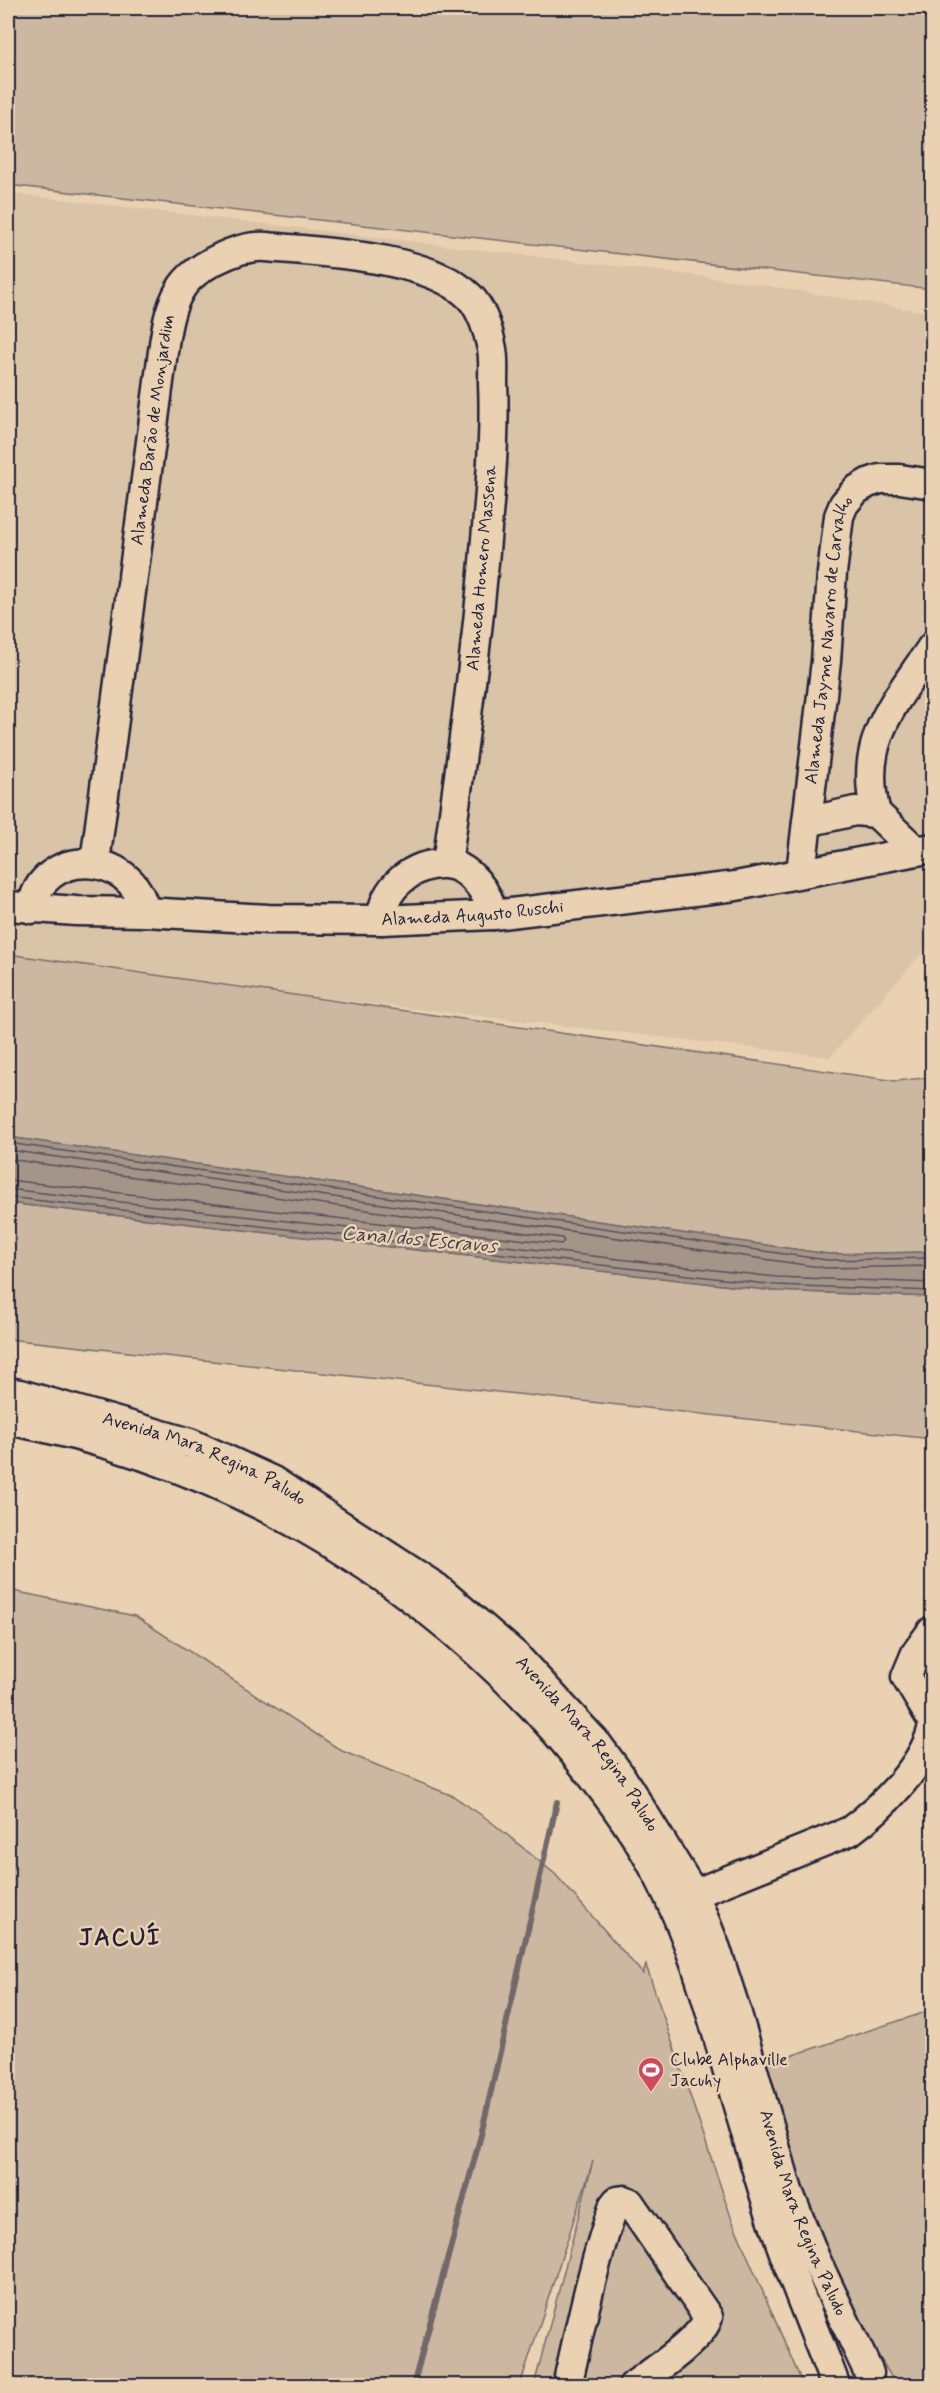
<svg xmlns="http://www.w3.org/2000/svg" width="940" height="2393" viewBox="0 0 940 2393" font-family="Mynerve,sans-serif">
  <rect width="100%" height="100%" fill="#e9d1b1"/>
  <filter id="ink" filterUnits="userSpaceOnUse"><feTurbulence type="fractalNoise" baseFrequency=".0167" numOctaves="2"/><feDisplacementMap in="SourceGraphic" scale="12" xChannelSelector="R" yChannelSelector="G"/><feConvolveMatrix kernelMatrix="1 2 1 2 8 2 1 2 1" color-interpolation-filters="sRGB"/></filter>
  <g filter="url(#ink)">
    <!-- built -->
    <path fill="#dac4a8" d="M8,193L732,280L932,313V942L830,1057L8,961Z"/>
    <!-- green -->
    <g fill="#ccb8a0" stroke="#776d6e" stroke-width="1.5">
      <path d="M8,8H932V289L8,185Z"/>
      <path d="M8,954L896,1081L932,1077V1252L828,1254L8,1137Z"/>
      <path d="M8,1203L775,1291L932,1297V1439L8,1339Z"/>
      <path d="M8,1590L135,1616L342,1751L453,1796L490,1821L555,1874L643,1974L646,1965L732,2220L803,2385H534L593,2161L520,2385H8Z"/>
      <path d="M932,2010V2385H896L842,2294L817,2243L759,2066Z"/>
    </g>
    <!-- water -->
    <path fill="#a59589" stroke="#71676a" stroke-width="1.5" d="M8,1137L828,1254L932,1252V1297L775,1291L8,1203Z"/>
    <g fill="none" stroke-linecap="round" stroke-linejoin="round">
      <!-- shore -->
      <g stroke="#56505a" stroke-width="1.5">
        <path d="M8,1143L827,1260L932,1258"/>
        <path d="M8,1150L826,1268L932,1266"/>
        <path d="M8,1159L562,1238L564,1241L561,1244L8,1180"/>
        <path d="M8,1189L776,1277L932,1283"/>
        <path d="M8,1197L775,1285L932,1291"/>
      </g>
      <!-- stream -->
      <path stroke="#71676a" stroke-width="6" d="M413,2386L481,2135L557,1802"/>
      <!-- minor casing -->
      <g stroke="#22223b" stroke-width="33">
        <g id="minor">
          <path d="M876,813C857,741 895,703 932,647"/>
          <path d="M807,822L855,811L876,813L916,851"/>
          <path id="s1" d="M95,862L164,344C167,324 170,307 180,290C194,266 239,245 266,247C322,252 429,256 470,297C482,310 489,333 492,349C494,360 493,372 493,383C495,426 492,471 488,515C479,632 463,748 447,864"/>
          <path id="s2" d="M801,872L826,661L832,573L839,516L844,504L856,490L868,483L880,479H900L932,484"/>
          <path id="s3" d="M8,906L76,911L145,912L268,919L382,920L493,915L736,886L932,848"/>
          <path d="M32,909C39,848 133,847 145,912"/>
          <path d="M382,920C381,889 414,862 445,864C469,865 489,893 493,915"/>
          <path id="s4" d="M8,1392L20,1394L190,1443L273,1481L437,1588L515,1655L598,1745L620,1775L694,1894L716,1949L737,2014L788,2191L815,2258L869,2373"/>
          <path d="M8,1420C220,1460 412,1569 555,1731C593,1775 631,1823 658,1875C699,1953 718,2042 744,2126C753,2157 762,2188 772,2218C790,2274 814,2329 835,2384"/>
          <path d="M932,1631L916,1653L906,1677L932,1720"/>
          <path d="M694,1894L850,1831C881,1808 922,1768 932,1730"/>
          <path d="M569,2377C582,2319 594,2262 614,2205L617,2201L624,2200L629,2202L708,2317C703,2339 652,2372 633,2386"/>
        </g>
      </g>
      <!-- minor -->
      <use href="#minor" stroke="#e9d1b1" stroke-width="28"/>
    </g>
  </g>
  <!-- icons -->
  <defs>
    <g id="stadium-pin" transform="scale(1.35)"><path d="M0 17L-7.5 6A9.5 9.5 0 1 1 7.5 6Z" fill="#d1495b" stroke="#e9d1b1"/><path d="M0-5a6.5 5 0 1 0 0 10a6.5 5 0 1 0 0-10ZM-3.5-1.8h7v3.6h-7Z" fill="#fff"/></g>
  </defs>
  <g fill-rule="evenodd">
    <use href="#stadium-pin" x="651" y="2070"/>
  </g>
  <g text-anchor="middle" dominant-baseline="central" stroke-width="5" stroke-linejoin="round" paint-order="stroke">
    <!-- street labels -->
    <g font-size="18" fill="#22223b" stroke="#e9d1b1">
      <text stroke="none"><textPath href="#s1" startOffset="436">Alameda Barão de Monjardim</textPath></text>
      <text transform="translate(482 568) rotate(-85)">Alameda Homero Massena</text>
      <text stroke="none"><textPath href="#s2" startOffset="234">Alameda Jayme Navarro de Carvalho</textPath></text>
      <text stroke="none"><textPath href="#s3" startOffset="465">Alameda Augusto Ruschi</textPath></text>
      <text stroke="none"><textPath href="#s4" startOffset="208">Avenida Mara Regina Paludo</textPath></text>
      <text stroke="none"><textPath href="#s4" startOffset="694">Avenida Mara Regina Paludo</textPath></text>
      <text stroke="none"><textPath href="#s4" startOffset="1216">Avenida Mara Regina Paludo</textPath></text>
    </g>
    <!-- poi labels -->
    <g font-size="18" fill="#22223b" stroke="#e9d1b1" text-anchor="start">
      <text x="670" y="2060">Clube Alphaville<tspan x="670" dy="21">Jacuhy</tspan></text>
    </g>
    <!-- water labels -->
    <g font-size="20" font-style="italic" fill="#433f4e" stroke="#e9d1b1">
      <text transform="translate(419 1240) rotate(5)">Canal dos Escravos</text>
    </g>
    <!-- district labels -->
    <g font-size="24" font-weight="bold" letter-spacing="1.5" fill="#22223b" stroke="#e9d1b1">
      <text x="120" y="1938">JACUÍ</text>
    </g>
  </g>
  <!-- margin -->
  <rect width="940" height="2393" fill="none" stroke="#e9d1b1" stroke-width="30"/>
  <rect x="15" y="15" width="910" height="2363" fill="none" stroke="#22223b" stroke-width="2" filter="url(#ink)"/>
</svg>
